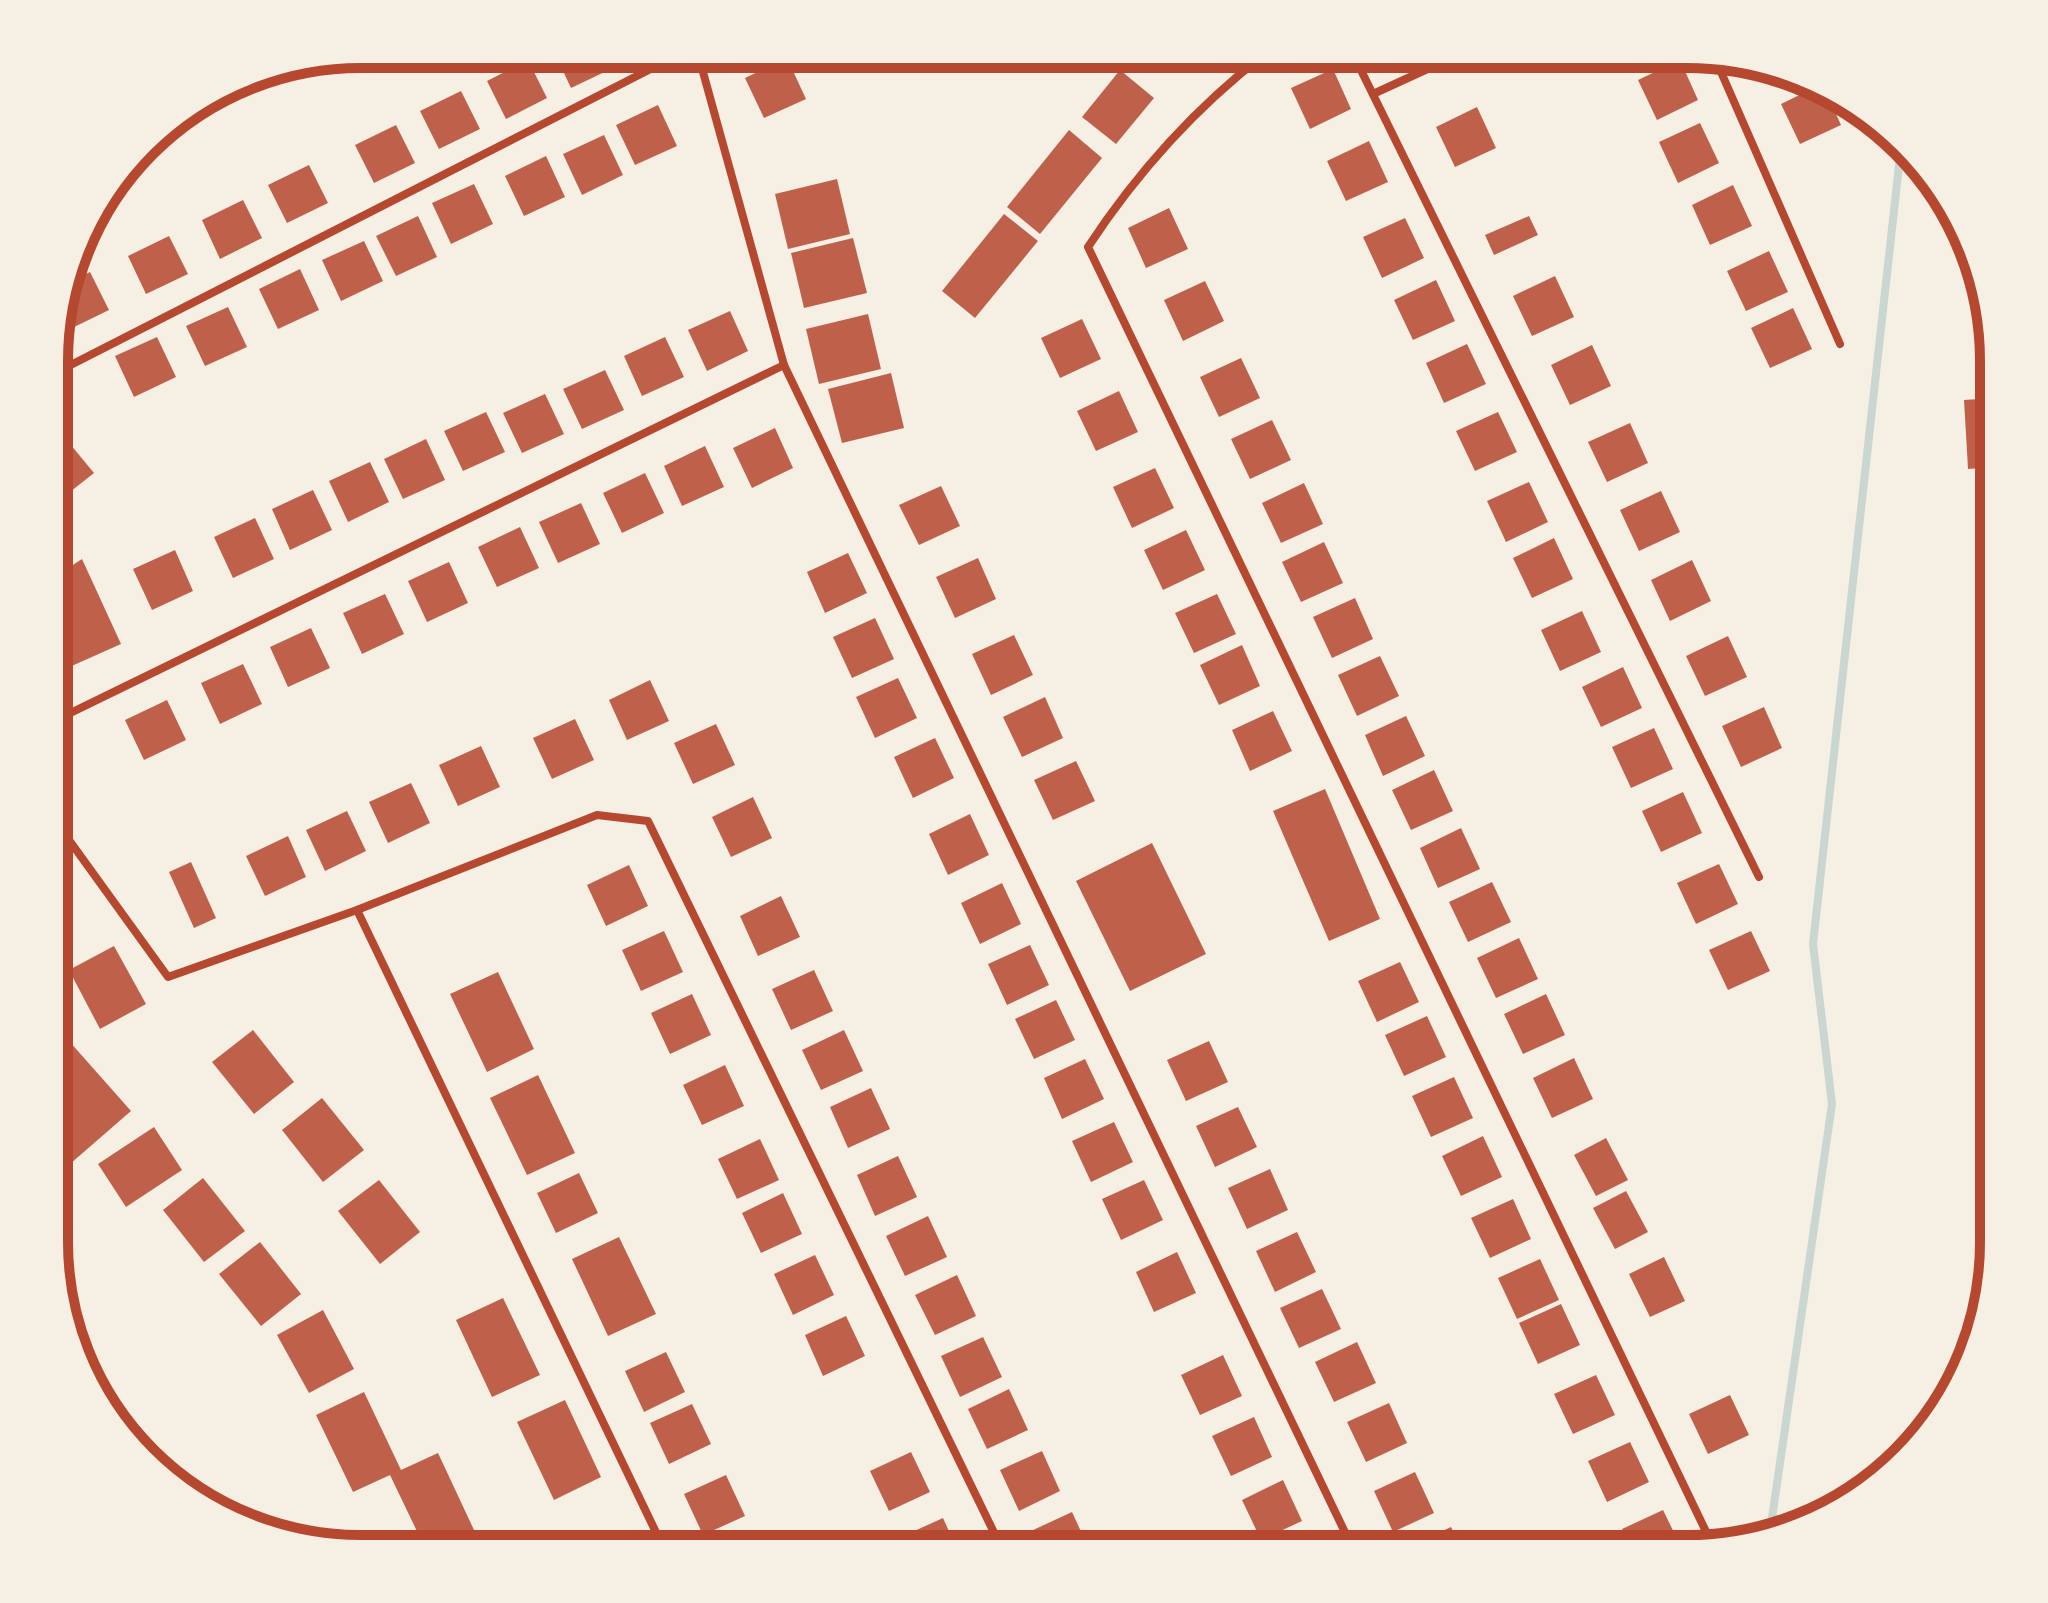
<svg xmlns="http://www.w3.org/2000/svg" width="2048" height="1603" viewBox="0 0 2048 1603" font-family="'Source Sans 3',sans-serif">
  <rect width="100%" height="100%" fill="#f6efe4"/>
  <g fill="none" stroke-linecap="round" stroke-linejoin="round">
    <!-- stream -->
    <path stroke="#c9d6d2" stroke-width="8" d="M1770,1532L1832,1104L1813,944L1901,147"/>
  </g>
  <!-- building -->
  <g fill="#bf614a">
    <path d="M555,54H606L613,68L571,88Z"/>
    <path d="M822,54H867L830,71Z"/>
    <path d="M787,58L806,99L764,118L745,78Z"/>
    <path d="M528,60L547,98L506,119L487,81Z"/>
    <path d="M1680,60L1698,100L1657,120L1638,80Z"/>
    <path d="M1763,68L1791,74L1795,75L1771,86Z"/>
    <path d="M1333,69L1351,109L1310,129L1291,88Z"/>
    <path d="M1120,70L1154,98L1116,144L1082,117Z"/>
    <path d="M1818,86L1825,90L1841,125L1800,144L1781,104Z"/>
    <path d="M461,91L480,129L439,149L420,111Z"/>
    <path d="M658,105L677,146L635,165L616,125Z"/>
    <path d="M1477,107L1496,148L1455,167L1436,127Z"/>
    <path d="M1700,123L1719,163L1678,183L1659,142Z"/>
    <path d="M396,125L415,163L374,183L355,145Z"/>
    <path d="M1069,130L1102,158L1040,234L1007,207Z"/>
    <path d="M604,135L623,175L582,195L563,154Z"/>
    <path d="M1369,141L1388,182L1346,201L1327,161Z"/>
    <path d="M546,156L565,197L524,216L505,176Z"/>
    <path d="M309,165L328,203L287,223L268,185Z"/>
    <path d="M837,179L850,234L788,249L775,194Z"/>
    <path d="M474,184L493,224L451,244L432,203Z"/>
    <path d="M1733,185L1752,226L1710,245L1692,205Z"/>
    <path d="M243,200L262,238L220,259L202,220Z"/>
    <path d="M1169,208L1188,249L1146,268L1128,228Z"/>
    <path d="M1004,214L1038,241L975,318L942,291Z"/>
    <path d="M418,216L437,257L396,276L376,236Z"/>
    <path d="M1529,216L1538,235L1494,255L1485,235Z"/>
    <path d="M1405,218L1424,258L1382,278L1363,237Z"/>
    <path d="M169,236L188,274L146,294L128,256Z"/>
    <path d="M853,238L867,293L804,308L791,253Z"/>
    <path d="M364,241L383,281L341,301L322,260Z"/>
    <path d="M1769,251L1788,292L1746,311L1727,271Z"/>
    <path d="M300,269L319,310L278,329L259,289Z"/>
    <path d="M90,272L109,310L68,330L59,313L70,282Z"/>
    <path d="M1555,276L1574,317L1532,336L1513,296Z"/>
    <path d="M1436,280L1455,321L1413,340L1394,300Z"/>
    <path d="M1205,281L1224,321L1183,341L1164,300Z"/>
    <path d="M228,307L247,347L205,366L186,326Z"/>
    <path d="M1793,308L1812,349L1770,368L1751,328Z"/>
    <path d="M730,311L748,351L707,371L688,330Z"/>
    <path d="M868,314L881,369L819,384L806,329Z"/>
    <path d="M1082,319L1101,359L1060,378L1041,338Z"/>
    <path d="M157,337L176,377L134,397L115,356Z"/>
    <path d="M665,337L684,377L642,396L624,356Z"/>
    <path d="M1467,344L1486,384L1444,403L1426,363Z"/>
    <path d="M1592,345L1611,386L1570,405L1551,365Z"/>
    <path d="M1241,358L1260,398L1219,417L1200,377Z"/>
    <path d="M605,370L624,410L582,429L563,389Z"/>
    <path d="M891,373L904,428L842,443L828,389Z"/>
    <path d="M1119,391L1138,432L1096,451L1077,411Z"/>
    <path d="M545,394L564,434L522,453L503,413Z"/>
    <path d="M1994,398V467L1968,469L1964,400Z"/>
    <path d="M486,412L505,452L463,471L444,431Z"/>
    <path d="M1498,412L1517,452L1475,471L1456,431Z"/>
    <path d="M1272,420L1291,460L1250,479L1231,439Z"/>
    <path d="M1630,423L1648,463L1607,482L1588,442Z"/>
    <path d="M56,427L94,473L61,499L56,493Z"/>
    <path d="M775,428L793,468L752,488L733,448Z"/>
    <path d="M426,439L445,480L403,499L384,459Z"/>
    <path d="M705,446L724,487L682,506L664,466Z"/>
    <path d="M370,462L389,502L348,522L329,481Z"/>
    <path d="M1155,468L1174,508L1132,528L1113,487Z"/>
    <path d="M645,473L664,513L622,533L603,493Z"/>
    <path d="M1529,482L1548,522L1506,542L1487,501Z"/>
    <path d="M1304,483L1323,524L1281,543L1262,503Z"/>
    <path d="M941,486L960,526L919,545L899,505Z"/>
    <path d="M313,490L332,530L290,550L272,509Z"/>
    <path d="M1661,491L1680,532L1639,551L1620,510Z"/>
    <path d="M581,503L600,544L558,563L539,522Z"/>
    <path d="M255,518L274,559L233,578L214,537Z"/>
    <path d="M1994,526V587H1986L1981,527Z"/>
    <path d="M520,527L539,568L497,587L478,547Z"/>
    <path d="M1186,530L1205,570L1163,590L1144,550Z"/>
    <path d="M1554,538L1573,579L1532,598L1513,558Z"/>
    <path d="M1324,542L1343,583L1301,602L1282,562Z"/>
    <path d="M175,550L193,591L152,610L133,569Z"/>
    <path d="M848,553L867,593L825,613L807,572Z"/>
    <path d="M978,558L996,599L955,618L936,577Z"/>
    <path d="M82,559L121,644L56,673V576Z"/>
    <path d="M1692,560L1711,601L1670,621L1651,580Z"/>
    <path d="M449,562L468,603L427,622L408,581Z"/>
    <path d="M385,594L404,634L362,654L343,613Z"/>
    <path d="M1217,594L1236,634L1194,653L1175,613Z"/>
    <path d="M1355,598L1373,639L1332,658L1313,617Z"/>
    <path d="M1582,611L1601,652L1560,671L1541,630Z"/>
    <path d="M875,618L894,659L852,678L833,637Z"/>
    <path d="M311,628L330,668L288,687L270,647Z"/>
    <path d="M1014,635L1033,675L991,695L972,654Z"/>
    <path d="M1728,636L1747,677L1705,696L1686,656Z"/>
    <path d="M1242,645L1260,686L1219,705L1200,665Z"/>
    <path d="M1380,656L1399,696L1357,716L1338,675Z"/>
    <path d="M243,664L262,704L220,724L201,683Z"/>
    <path d="M1623,667L1642,708L1601,727L1582,687Z"/>
    <path d="M898,678L917,718L875,738L856,697Z"/>
    <path d="M650,680L669,721L627,740L609,700Z"/>
    <path d="M1045,697L1063,738L1022,757L1003,717Z"/>
    <path d="M167,700L186,740L144,760L125,720Z"/>
    <path d="M1764,707L1782,748L1741,767L1722,726Z"/>
    <path d="M1273,711L1292,751L1250,771L1232,730Z"/>
    <path d="M1406,716L1425,756L1383,776L1365,735Z"/>
    <path d="M575,719L594,760L552,779L533,738Z"/>
    <path d="M716,724L735,765L693,784L674,743Z"/>
    <path d="M1654,728L1673,769L1631,788L1612,747Z"/>
    <path d="M935,738L954,778L913,798L894,757Z"/>
    <path d="M481,746L500,787L458,806L439,765Z"/>
    <path d="M1076,761L1095,801L1053,820L1034,780Z"/>
    <path d="M1434,770L1453,811L1411,830L1392,790Z"/>
    <path d="M411,783L430,823L388,843L369,802Z"/>
    <path d="M1325,789L1380,919L1329,941L1273,811Z"/>
    <path d="M1683,792L1702,833L1661,852L1642,811Z"/>
    <path d="M753,797L772,838L731,857L712,817Z"/>
    <path d="M347,811L366,851L325,871L306,830Z"/>
    <path d="M970,814L989,855L948,875L929,834Z"/>
    <path d="M1461,828L1480,869L1438,888L1420,848Z"/>
    <path d="M288,836L306,877L265,896L246,856Z"/>
    <path d="M1152,843L1206,954L1130,991L1076,881Z"/>
    <path d="M191,862L216,918L194,928L169,872Z"/>
    <path d="M1719,864L1738,904L1696,924L1677,883Z"/>
    <path d="M629,865L648,906L606,926L587,885Z"/>
    <path d="M1492,882L1511,922L1468,942L1449,902Z"/>
    <path d="M1002,883L1021,924L980,944L961,903Z"/>
    <path d="M781,896L800,937L758,956L740,916Z"/>
    <path d="M664,931L683,972L641,991L622,950Z"/>
    <path d="M1751,931L1770,971L1728,990L1709,950Z"/>
    <path d="M1519,938L1538,979L1496,998L1477,958Z"/>
    <path d="M1030,945L1049,985L1007,1005L988,964Z"/>
    <path d="M114,946L146,1004L100,1029L69,970Z"/>
    <path d="M1400,962L1419,1002L1377,1022L1358,981Z"/>
    <path d="M814,970L833,1011L791,1030L772,989Z"/>
    <path d="M498,972L534,1049L487,1072L450,994Z"/>
    <path d="M692,994L711,1035L670,1054L651,1013Z"/>
    <path d="M1546,994L1565,1035L1523,1054L1504,1014Z"/>
    <path d="M1056,1000L1075,1040L1034,1059L1015,1019Z"/>
    <path d="M1427,1016L1446,1057L1404,1076L1385,1035Z"/>
    <path d="M253,1030L294,1082L254,1114L212,1062Z"/>
    <path d="M844,1030L863,1071L821,1090L802,1050Z"/>
    <path d="M69,1041L131,1111L55,1177V1052Z"/>
    <path d="M1209,1041L1228,1082L1186,1101L1167,1060Z"/>
    <path d="M1574,1058L1593,1099L1552,1118L1533,1078Z"/>
    <path d="M1085,1059L1104,1099L1062,1119L1044,1078Z"/>
    <path d="M725,1065L744,1106L702,1125L683,1085Z"/>
    <path d="M538,1075L575,1153L527,1175L490,1098Z"/>
    <path d="M1454,1077L1473,1118L1431,1137L1412,1096Z"/>
    <path d="M871,1088L890,1129L848,1148L830,1107Z"/>
    <path d="M322,1098L364,1150L323,1182L282,1130Z"/>
    <path d="M1238,1107L1257,1147L1215,1167L1196,1126Z"/>
    <path d="M1114,1122L1133,1162L1091,1182L1072,1141Z"/>
    <path d="M154,1127L182,1170L126,1207L98,1164Z"/>
    <path d="M1483,1136L1502,1177L1461,1196L1442,1156Z"/>
    <path d="M1606,1138L1628,1180L1596,1196L1574,1155Z"/>
    <path d="M760,1139L779,1180L737,1199L718,1159Z"/>
    <path d="M898,1156L917,1197L875,1216L857,1175Z"/>
    <path d="M1270,1169L1288,1210L1247,1229L1228,1188Z"/>
    <path d="M579,1173L598,1213L556,1233L537,1193Z"/>
    <path d="M203,1178L245,1231L204,1262L163,1210Z"/>
    <path d="M379,1180L420,1232L380,1264L338,1211Z"/>
    <path d="M1144,1180L1163,1220L1121,1240L1102,1199Z"/>
    <path d="M1626,1191L1648,1232L1615,1249L1593,1208Z"/>
    <path d="M783,1193L802,1234L761,1253L742,1213Z"/>
    <path d="M1513,1199L1531,1239L1490,1258L1471,1218Z"/>
    <path d="M928,1216L947,1257L905,1276L886,1236Z"/>
    <path d="M1297,1232L1316,1272L1275,1292L1256,1251Z"/>
    <path d="M619,1237L656,1314L608,1336L572,1259Z"/>
    <path d="M260,1242L301,1294L261,1326L219,1274Z"/>
    <path d="M1177,1252L1196,1293L1154,1312L1136,1272Z"/>
    <path d="M815,1255L834,1295L793,1315L774,1274Z"/>
    <path d="M1664,1257L1685,1301L1650,1317L1629,1274Z"/>
    <path d="M1540,1259L1559,1300L1517,1319L1498,1278Z"/>
    <path d="M957,1275L976,1316L935,1335L915,1295Z"/>
    <path d="M1322,1289L1341,1329L1299,1348L1280,1308Z"/>
    <path d="M503,1298L540,1375L492,1397L456,1320Z"/>
    <path d="M1561,1304L1580,1345L1538,1364L1519,1323Z"/>
    <path d="M323,1310L354,1369L309,1393L277,1335Z"/>
    <path d="M846,1316L865,1356L823,1376L805,1335Z"/>
    <path d="M983,1337L1002,1377L960,1397L941,1356Z"/>
    <path d="M1357,1342L1376,1383L1334,1402L1315,1362Z"/>
    <path d="M666,1352L685,1392L644,1412L625,1371Z"/>
    <path d="M1223,1355L1242,1396L1200,1415L1181,1375Z"/>
    <path d="M1596,1375L1615,1415L1573,1434L1554,1394Z"/>
    <path d="M1009,1389L1028,1430L987,1449L968,1409Z"/>
    <path d="M364,1392L401,1470L438,1453L474,1530L436,1548H425L390,1475L353,1492L316,1415Z"/>
    <path d="M1730,1395L1749,1435L1708,1454L1689,1414Z"/>
    <path d="M565,1400L601,1477L554,1500L517,1422Z"/>
    <path d="M1389,1403L1407,1443L1366,1462L1347,1422Z"/>
    <path d="M692,1404L711,1444L669,1464L650,1423Z"/>
    <path d="M1254,1417L1272,1457L1231,1476L1212,1436Z"/>
    <path d="M1630,1442L1649,1482L1607,1502L1588,1461Z"/>
    <path d="M1042,1451L1060,1491L1019,1511L1000,1470Z"/>
    <path d="M911,1452L930,1492L889,1511L870,1471Z"/>
    <path d="M1415,1472L1434,1513L1393,1532L1374,1491Z"/>
    <path d="M726,1475L745,1516L703,1535L684,1494Z"/>
    <path d="M1283,1480L1302,1521L1261,1540L1242,1500Z"/>
    <path d="M1663,1510L1682,1549H1631L1622,1529Z"/>
    <path d="M1072,1512L1089,1549H1039L1031,1531Z"/>
    <path d="M943,1518L957,1549H907L901,1537Z"/>
    <path d="M1451,1527L1462,1549H1411L1410,1546Z"/>
  </g>
  <g fill="none" stroke-linecap="round" stroke-linejoin="round">
    <!-- minor -->
    <g stroke="#b5482f" stroke-width="8">
      <path d="M698,54L784,365L1353,1549"/>
      <path d="M1265,54C1195,108 1136,174 1088,247L1712,1544"/>
      <path d="M1353,54L1759,877"/>
      <path d="M1714,56L1840,344"/>
      <path d="M1373,94L1458,55"/>
      <path d="M57,372L680,54"/>
      <path d="M56,720L784,365"/>
      <path d="M56,822L168,977L357,910L597,815L648,821L1002,1549"/>
      <path d="M357,910L664,1549"/>
    </g>
  </g>
  <!-- crop -->
  <path d="M0 0H2048V1603H0ZM361 68H1687A293 293 0 0 1 1980 361V1242A293 293 0 0 1 1687 1535H361A293 293 0 0 1 68 1242V361A293 293 0 0 1 361 68Z" fill="#f6efe4" fill-rule="evenodd"/>
  <path fill="none" stroke="#b5482f" stroke-width="10" d="M361 68H1687A293 293 0 0 1 1980 361V1242A293 293 0 0 1 1687 1535H361A293 293 0 0 1 68 1242V361A293 293 0 0 1 361 68Z"/>
</svg>
